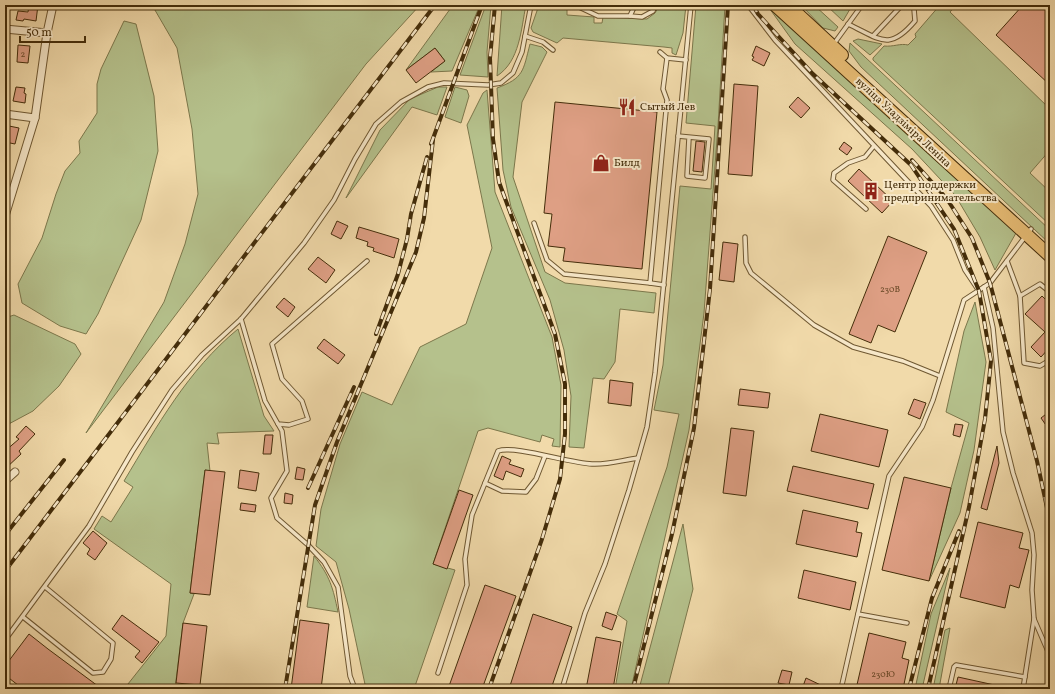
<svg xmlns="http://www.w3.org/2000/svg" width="1055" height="694" viewBox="0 0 1055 694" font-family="Vollkorn,serif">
  <rect width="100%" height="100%" fill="#f1daaa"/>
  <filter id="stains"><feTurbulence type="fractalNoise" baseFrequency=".005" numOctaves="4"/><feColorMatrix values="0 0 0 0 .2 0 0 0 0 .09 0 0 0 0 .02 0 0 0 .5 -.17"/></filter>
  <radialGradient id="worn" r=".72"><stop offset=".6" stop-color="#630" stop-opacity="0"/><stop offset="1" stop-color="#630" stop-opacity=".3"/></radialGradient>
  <!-- green -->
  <g fill="#b5c18c" stroke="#7c774b">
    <path d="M152,5H420L366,64L86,433L164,302L185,244L198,194L192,129L177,48Z"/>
    <path d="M453,5H480L452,71L431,72L445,61L435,48L406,70Z"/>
    <path d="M486,5H491L487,52L488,77L460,75Z"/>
    <path d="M502,5H526C521,29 520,61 497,76Z"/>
    <path d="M539,5H567V15L594,17V23H602L603,17L647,19L655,13L658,8H665V5H686L683,33L676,55L672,53V48L664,47L563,38L557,43L533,32L531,28Z"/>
    <path d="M696,5H725L718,126L704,313L689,430L631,689H615L627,621L617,614L667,467L679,414L654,410L663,365L680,186L711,189L715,126L686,123Z"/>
    <path d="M767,5L1016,233L995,270L980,237L955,195L912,149L795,44Z"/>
    <path d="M801,5H814L838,27L835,31L823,28Z"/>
    <path d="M826,5H848L850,9L843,21Z"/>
    <path d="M940,5H956L950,12L1050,109V150L1030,173L1050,192V225L873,60V58L884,46C893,47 901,43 908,45L916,37L915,34Z"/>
    <path d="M124,21L136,24L154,96L158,151L141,220L98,314L86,334L60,326L22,303L18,284L42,238L56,194L65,171L80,153L79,141L97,113V84L101,69Z"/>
    <path d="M858,39L882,44L870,55L853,41Z"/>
    <path d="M850,43L1050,230V244L861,67L849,51Z"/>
    <path d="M530,44L542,47L547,52L522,102L513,177L545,272L565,283L656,293L654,313L620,309L615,362L604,379L593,378L584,448L569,447L571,396L564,350L550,300L511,207L503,170L497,88C524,78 523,71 530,44Z"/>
    <path d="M438,87H447L437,115L412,107L346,198L380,130L410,99Z"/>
    <path d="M455,87L467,90L469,96L461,123L445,117Z"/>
    <path d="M487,90L495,192L552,337L561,385L560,447L552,446L554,439L542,435L540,442L488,428L478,431L433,564L455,570L414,689H366L349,609L336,562L316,546L321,509L340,444L362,392L392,405L420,347L466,324L492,248L467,125L483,93Z"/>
    <path d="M975,302L986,362L974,450L960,513L929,581L951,488L969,423L946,412L964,331Z"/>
    <path d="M14,315L75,344L81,354L59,386L33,411L5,426V318Z"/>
    <path d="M238,329L264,416L274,431L217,433L219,444L207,443L210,471L205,470L190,593L194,594L183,623L175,689H124L166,636L171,584L94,529L102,516L111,522L133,487L124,481C157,426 188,370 238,329Z"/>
    <path d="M683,524L693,589L668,686L667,689H639Z"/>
    <path d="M314,556C330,576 333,588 338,612L307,607Z"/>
    <path d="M950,568L922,689H915L931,614Z"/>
    <path d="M950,628L939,689H933L945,630Z"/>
  </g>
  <!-- building -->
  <g fill="#de9f84" stroke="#442d0a">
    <path d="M29,5H38L36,21L24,19L23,21L16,20L18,11L28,12Z"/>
    <path d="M1023,5H1050V85L996,35Z"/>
    <path d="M18,45L30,46L28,63L17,62Z"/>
    <path d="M756,46L770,53L764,66L752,60L754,57L752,56Z"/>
    <path d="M435,48L445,61L416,83L406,70Z"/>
    <path d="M734,84L758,86L752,176L728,174Z"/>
    <path d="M16,87L25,88L24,93L26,94L25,103L13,101Z"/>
    <path d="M798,97L810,108L801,118L789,107Z"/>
    <path d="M555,102L657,112L642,269L563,261L565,248L548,246L552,214L544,213Z"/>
    <path d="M9,126L19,128L15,144L5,142Z"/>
    <path d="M696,141L705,142L702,172L693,171Z"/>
    <path d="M844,142L852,148L847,155L839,149Z"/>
    <path d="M859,169L893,201L882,213L848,181Z"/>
    <path d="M337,221L348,226L341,239L331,234Z"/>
    <path d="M359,227L399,239L394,258L373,251L374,248L367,246L368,242L356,238Z"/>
    <path d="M888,236L927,252L895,332L878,325L871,343L849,334Z"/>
    <path d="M723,242L738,244L734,282L719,280Z"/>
    <path d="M318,257L335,270L326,283L308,269Z"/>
    <path d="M1042,296L1050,304V347L1041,357L1031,347L1045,332L1025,314Z"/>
    <path d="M284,298L295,307L288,317L276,307Z"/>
    <path d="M324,339L345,355L338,364L317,348Z"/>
    <path d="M610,380L633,383L631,406L608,403Z"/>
    <path d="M740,389L770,393L768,408L738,405Z"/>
    <path d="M914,399L926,403L920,419L908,414Z"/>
    <path d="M1050,411V431L1041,418Z"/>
    <path d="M820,414L888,430L879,467L811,451Z"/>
    <path d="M955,424L963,425L960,437L953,435Z"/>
    <path d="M26,426L35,434L19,451L21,454L5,469V451L19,439L16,437Z"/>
    <path d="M731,428L754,431L746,496L723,493Z"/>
    <path d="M265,435H273L271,454H263Z"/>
    <path d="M997,446L999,463L987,510L981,508Z"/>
    <path d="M502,456L511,460L509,464L524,469L521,477L506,471L503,480L494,476Z"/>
    <path d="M793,466L874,484L868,509L787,491Z"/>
    <path d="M297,467L305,469L303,480L295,479Z"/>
    <path d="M205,470L225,472L210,595L190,593Z"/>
    <path d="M240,470L259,473L256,491L238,488Z"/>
    <path d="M904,477L951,488L929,581L882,570Z"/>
    <path d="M459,490L473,495L447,569L433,564Z"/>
    <path d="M285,493L293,495L292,504L284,503Z"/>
    <path d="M241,503L256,505L255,512L240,510Z"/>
    <path d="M803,510L858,522L856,532L862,533L857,557L796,544Z"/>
    <path d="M978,522L1023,533L1019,548L1029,550L1019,588L1010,585L1005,608L960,597Z"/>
    <path d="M93,531L107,543L95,560L87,554L90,549L83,543Z"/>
    <path d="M804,570L856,582L850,610L798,598Z"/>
    <path d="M485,585L516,596L482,689H448Z"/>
    <path d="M606,612L617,616L612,630L602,626Z"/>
    <path d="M533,614L572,627L551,689H509Z"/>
    <path d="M122,615L159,642L142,663L135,657L140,651L112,629Z"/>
    <path d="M300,620L329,624L321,689H291Z"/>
    <path d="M183,623L207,626L200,685L176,683Z"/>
    <path d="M869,633L906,642L902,658L909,660L903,689H856Z"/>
    <path d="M29,634L48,649L102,689H23L5,675V666Z"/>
    <path d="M596,637L621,642L613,689H586Z"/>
    <path d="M782,670L792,672L789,685L778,683Z"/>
    <path d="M958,677L999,686V689H955Z"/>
    <path d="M806,678L829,689H802Z"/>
  </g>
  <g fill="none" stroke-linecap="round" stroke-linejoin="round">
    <!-- service casing -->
    <g stroke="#6f5832" stroke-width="5.5">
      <g id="service">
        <path d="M579,5V7L598,16H630L635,5"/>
        <path d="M748,5L775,40L931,206L953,240L965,270L979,291"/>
        <path d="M630,16L642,17L653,11L655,5"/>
        <path d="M848,24C880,39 889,52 915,21L914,9L910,5"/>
        <path d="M525,36L543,42L553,50"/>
        <path d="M873,36L902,5"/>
        <path d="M833,45L862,5"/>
        <path d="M660,52L667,58L686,60"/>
        <path d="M678,136L709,139L705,178L687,176L689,138"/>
        <path d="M866,209L833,180L834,173L848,163L865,157L874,146"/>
        <path d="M534,223L547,260L564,274L650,283L667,100L663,89L667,58"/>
        <path d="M745,237L746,263L751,273L814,325L853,347L903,361L940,376"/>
        <path d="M1007,261L1020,296L1024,363L1040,366L1050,360"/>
        <path d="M650,283L664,285"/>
        <path d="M984,287L993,328L1003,432L1013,473L1032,533L1034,555L1032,590L1034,619L1050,656"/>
        <path d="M1020,296L1040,284L1050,292"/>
        <path d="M241,319L265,401L278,424L289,425L308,419L302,401L282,379L272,344L367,261"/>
        <path d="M278,424L282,431L287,471L271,498L277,518L308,545L324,562L338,587L350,676L355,689"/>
        <path d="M545,456L536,479L526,492L502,491L485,483L498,451C514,445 569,463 592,464C607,465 623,460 638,458"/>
        <path d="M858,614L907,623"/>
        <path d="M23,617L93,673L103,672L111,659L113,643L45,587"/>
        <path d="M5,640L89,526L132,452L172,390L202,355L241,319L304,243L334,200L355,159L376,124L401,102L428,87L444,83L488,85L501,83L513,73L522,52L531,5"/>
        <path d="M438,673L467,585L465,559L472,515L485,483"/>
        <path d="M562,689L585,613L605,564L629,490L647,427L655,373L691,5"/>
        <path d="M841,689L889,476L922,427L933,400L964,300L990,283L1031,229"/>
        <path d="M949,689L954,667L956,665L1025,677"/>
        <path d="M1023,689L1034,619"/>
        <path d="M1048,689L1050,681"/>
      </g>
    </g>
    <!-- minor casing -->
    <g stroke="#6f5832" stroke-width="9">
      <g id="minor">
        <path d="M5,29L47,33"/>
        <path d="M5,114L35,118"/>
        <path d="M5,216L35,118L47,33L53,5"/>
        <path d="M5,481L15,472"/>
      </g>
    </g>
    <!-- primary casing -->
    <g stroke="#442d0a" stroke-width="14">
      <g id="primary">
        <path d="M775,5L1050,256"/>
        <path d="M788,5L842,55"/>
      </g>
    </g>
    <!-- service -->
    <use href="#service" stroke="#f6e7c8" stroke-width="3.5"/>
    <!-- minor -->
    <use href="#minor" stroke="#f6e7c8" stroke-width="7"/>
    <!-- primary -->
    <use href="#primary" stroke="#e8bd75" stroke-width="12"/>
    <!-- rail casing -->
    <g stroke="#442d0a" stroke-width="4">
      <g id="rail">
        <path d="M753,5L758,14L813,74L911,165L954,229L979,291L991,361L985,419L969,507L928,689"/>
        <path d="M431,144L482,5"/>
        <path d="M912,160L947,199L972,238L990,283L1037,461L1050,522"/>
        <path d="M376,334L398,274L407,239L411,214L427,157"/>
        <path d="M308,488L354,387"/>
        <path d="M5,535L64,460"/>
        <path d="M5,571L435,5"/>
        <path d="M285,689L315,505L337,442L416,252L424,218L433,140"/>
        <path d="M489,689L542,539L560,479L565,434V384L555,334L499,182L493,139L490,58L495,5"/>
        <path d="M633,689L672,534L694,428L710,289L728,5"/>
        <path d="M909,689L932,598L959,531"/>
      </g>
    </g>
    <!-- rail -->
    <use href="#rail" stroke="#f6e7c8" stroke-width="2.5" stroke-dasharray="8" stroke-linecap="butt"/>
  </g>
  <!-- icons -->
  <defs>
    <g id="restaurant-bare" transform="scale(1.38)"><path d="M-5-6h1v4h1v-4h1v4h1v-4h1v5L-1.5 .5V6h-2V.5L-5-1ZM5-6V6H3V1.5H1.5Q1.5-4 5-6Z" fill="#8f2418" stroke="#f6e7c8" stroke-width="2.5" paint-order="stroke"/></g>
    <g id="shop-bare" transform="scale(1.38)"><path d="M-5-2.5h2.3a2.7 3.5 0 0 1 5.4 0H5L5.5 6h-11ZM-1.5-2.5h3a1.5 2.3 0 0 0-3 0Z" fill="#8f2418" stroke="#f6e7c8" stroke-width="2.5" paint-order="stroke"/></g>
    <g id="building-bare" transform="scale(1.38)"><path d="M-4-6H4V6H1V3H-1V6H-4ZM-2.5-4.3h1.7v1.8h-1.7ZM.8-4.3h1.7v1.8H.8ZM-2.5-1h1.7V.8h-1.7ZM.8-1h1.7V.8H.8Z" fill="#8f2418" stroke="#f6e7c8" stroke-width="2.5" paint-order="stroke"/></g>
  </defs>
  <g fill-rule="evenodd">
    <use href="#restaurant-bare" x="627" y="107"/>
    <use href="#shop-bare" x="601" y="163"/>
    <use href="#building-bare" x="871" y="191"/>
  </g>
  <g text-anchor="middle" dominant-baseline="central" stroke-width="4" stroke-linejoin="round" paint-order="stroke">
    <!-- number labels -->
    <g font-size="9" fill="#6a4a28">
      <text x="23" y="54">2</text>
      <text x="890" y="289">230В</text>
      <text x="883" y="674">230Ю</text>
    </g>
    <!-- poi labels -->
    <g font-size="11" fill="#442d0a" stroke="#f6e7c8" text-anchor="start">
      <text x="640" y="107">Сытый Лев</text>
      <text x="614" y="163">Билд</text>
      <text x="884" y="185">Центр поддержки<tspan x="884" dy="13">предпринимательства</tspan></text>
    </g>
    <!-- street labels -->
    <g font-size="11" fill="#442d0a" stroke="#f6e7c8">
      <text transform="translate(903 123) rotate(43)">вуліца Уладзіміра Леніна</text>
    </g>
  </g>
  <!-- margin -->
  <rect width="1055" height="694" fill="none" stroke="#f1daaa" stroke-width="20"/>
  <rect x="6" y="6" width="1043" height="682" fill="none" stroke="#442d0a" stroke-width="2"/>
  <rect x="10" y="10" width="1035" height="674" fill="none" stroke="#442d0a"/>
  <!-- scale -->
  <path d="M20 36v6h65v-6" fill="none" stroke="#442d0a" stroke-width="2"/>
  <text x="26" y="36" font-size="12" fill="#442d0a" stroke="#f6e7c8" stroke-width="3" paint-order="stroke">50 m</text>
  <rect width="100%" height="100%" filter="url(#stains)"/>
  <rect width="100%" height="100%" fill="url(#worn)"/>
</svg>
